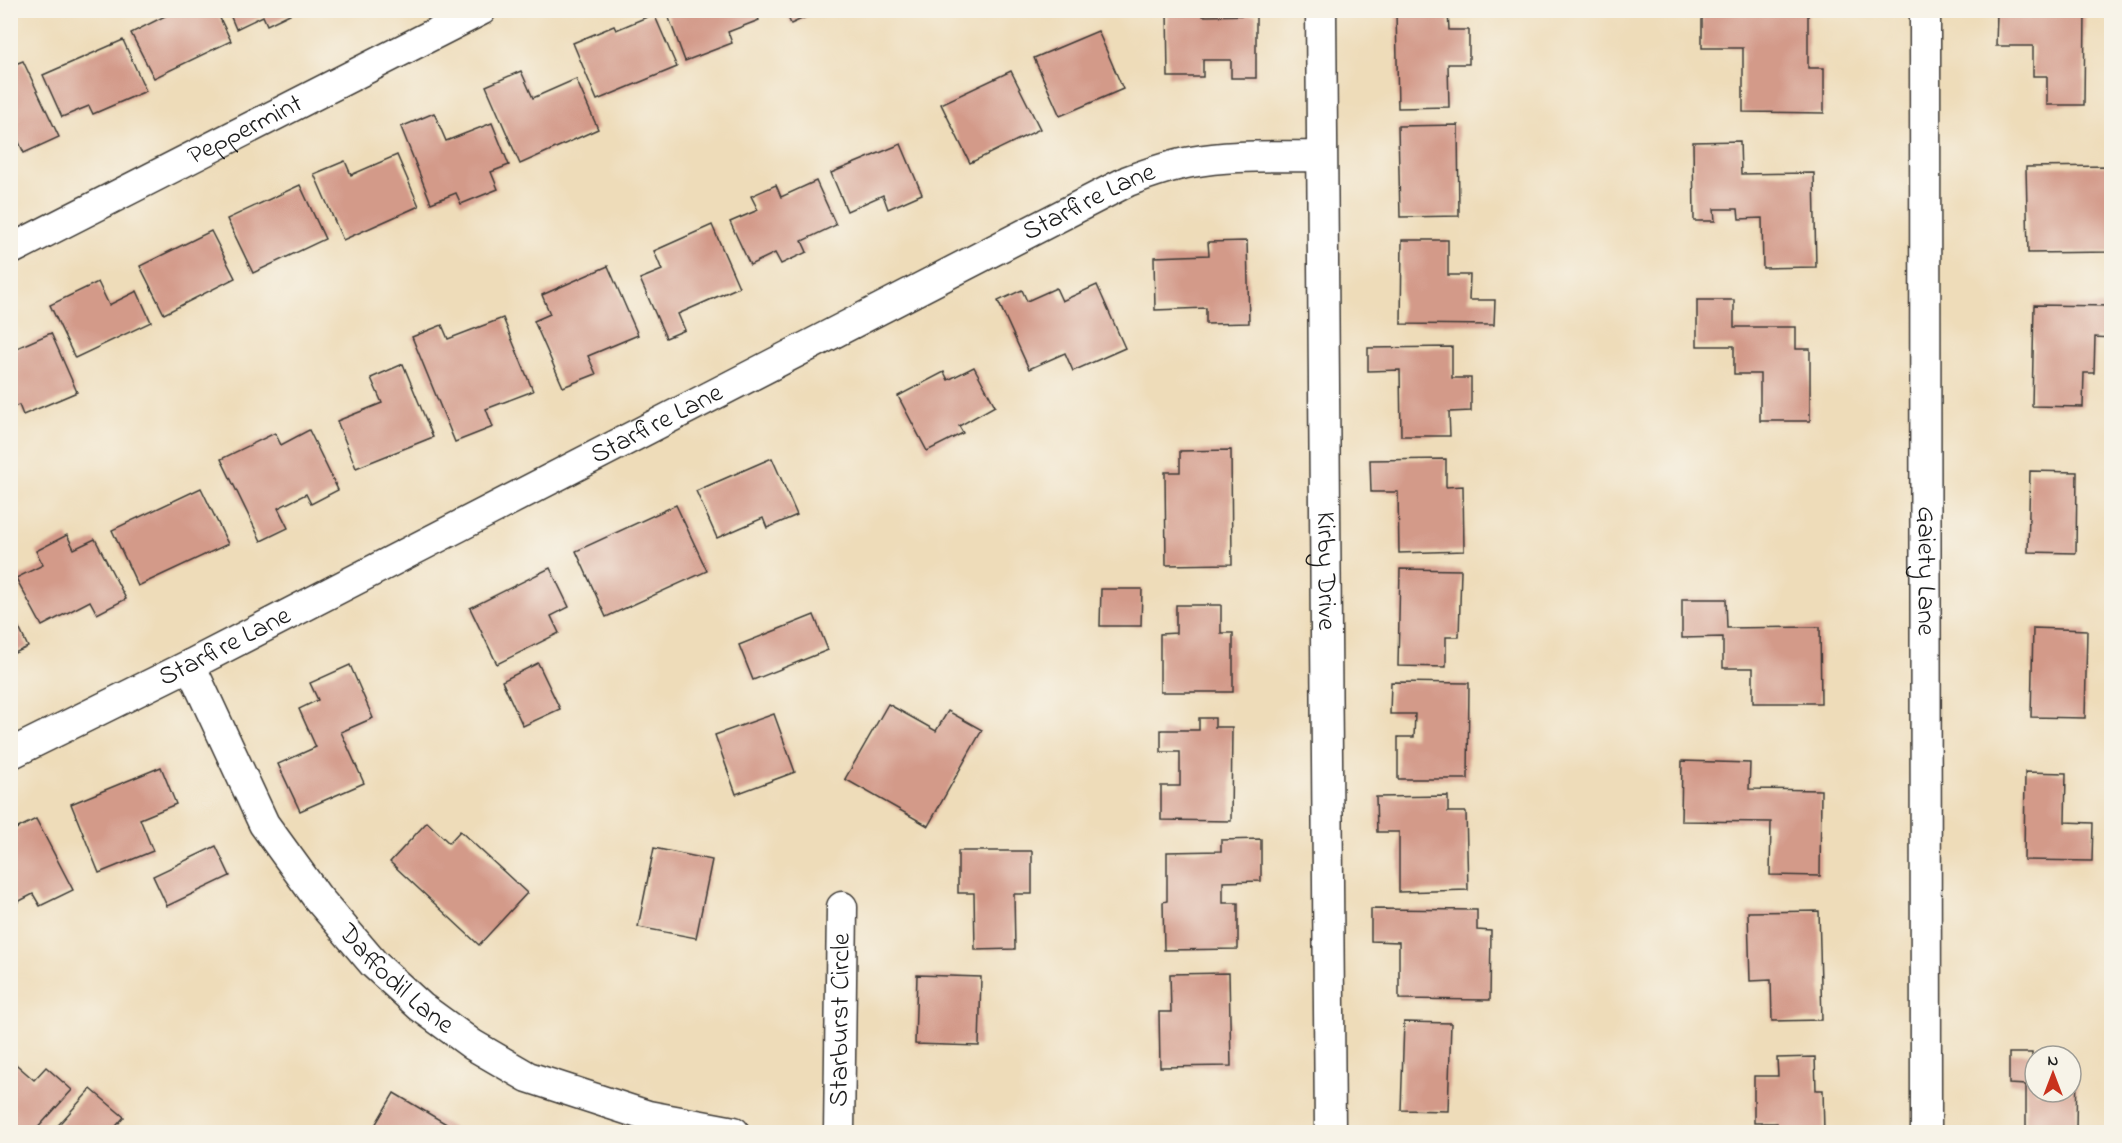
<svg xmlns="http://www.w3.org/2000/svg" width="2122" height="1143" viewBox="0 0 2122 1143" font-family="'Indie Flower',sans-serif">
  <rect width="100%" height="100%" fill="#f7f3e8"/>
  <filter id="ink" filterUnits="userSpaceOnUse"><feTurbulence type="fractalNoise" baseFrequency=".0167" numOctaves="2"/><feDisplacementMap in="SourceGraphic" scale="12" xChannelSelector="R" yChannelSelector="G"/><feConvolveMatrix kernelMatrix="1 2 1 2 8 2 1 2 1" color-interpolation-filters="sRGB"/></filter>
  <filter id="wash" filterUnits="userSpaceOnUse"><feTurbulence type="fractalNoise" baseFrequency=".008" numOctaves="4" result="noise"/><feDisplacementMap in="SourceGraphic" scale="24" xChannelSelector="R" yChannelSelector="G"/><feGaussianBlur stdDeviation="1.35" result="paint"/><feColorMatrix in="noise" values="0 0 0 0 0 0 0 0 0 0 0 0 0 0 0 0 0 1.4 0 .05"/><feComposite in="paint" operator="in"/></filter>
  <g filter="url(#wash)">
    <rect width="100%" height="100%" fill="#eedcb9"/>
    <g id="blocks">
      <!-- building -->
      <g fill="#d39a89">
        <path d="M177,10H216L231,41L154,78L131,33Z"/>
        <path d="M228,10H298L267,25L263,16L236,29Z"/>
        <path d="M666,10H755L759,20L728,32L732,43L685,61Z"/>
        <path d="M785,10H821L791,24Z"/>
        <path d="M1167,10H1203V16L1256,15V78H1231V60H1203V77H1168Z"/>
        <path d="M1702,10H1808V68H1824V113L1743,112V48H1702Z"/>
        <path d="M2054,10H2085L2084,105H2047V76H2033V46H1996L1997,12L2054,13Z"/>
        <path d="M1448,11L1449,30H1469V64H1448L1449,107L1398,108L1396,12Z"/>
        <path d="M654,14L677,67L597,100L573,43L614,26L616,30Z"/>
        <path d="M1098,31L1123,89L1060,116L1034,58Z"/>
        <path d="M123,40L146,91L93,114L89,106L62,117L43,75Z"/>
        <path d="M23,61L59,137L24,153L12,127L10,128V66Z"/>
        <path d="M521,71L533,98L576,79L598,129L520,164L486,86Z"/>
        <path d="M1011,71L1040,129L970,163L941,104Z"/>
        <path d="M434,113L446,141L492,123L509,165L491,172L498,189L461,204L456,193L431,203L401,127Z"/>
        <path d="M1458,125L1459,216L1400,217L1398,126Z"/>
        <path d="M1740,141L1741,174L1814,173L1816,267L1763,268L1762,218L1739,219L1738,209H1714L1715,221H1694L1693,142Z"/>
        <path d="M901,144L922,194L888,209L883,195L847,211L831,173Z"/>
        <path d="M397,155L419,206L343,240L314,174L345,161L351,175Z"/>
        <path d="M2112,166V252L2028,253L2026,167Z"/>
        <path d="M816,181L836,225L802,241L807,252L781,264L775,253L750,265L730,222L758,210L751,196L776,185L781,197Z"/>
        <path d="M300,185L325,239L253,273L227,219Z"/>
        <path d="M712,225L739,287L678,314L685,330L666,338L640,279L662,270L654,251Z"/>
        <path d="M211,231L235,278L164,314L140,266Z"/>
        <path d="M1402,240H1448V275H1470L1469,300H1495L1494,325L1401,324Z"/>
        <path d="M1247,241L1249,323L1206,324V308L1155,310L1154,257L1209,255L1208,242Z"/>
        <path d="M608,266L638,335L588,356L596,374L563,387L534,321L550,314L542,295Z"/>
        <path d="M98,282L109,305L137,291L151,322L75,358L50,305Z"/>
        <path d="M1097,285L1125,348L1073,371L1065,353L1029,369L998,301L1022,290L1027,301L1056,288L1062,301Z"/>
        <path d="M1697,300H1734V327H1796V349H1810V421H1760V374H1734V346H1697Z"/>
        <path d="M2034,305L2112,306V338L2095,337L2094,373H2084L2083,407L2032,406Z"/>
        <path d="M503,318L533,391L486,409L493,427L455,442L412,337L442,325L448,339Z"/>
        <path d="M51,333L77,392L23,415L19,405L10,408V351Z"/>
        <path d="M1452,347V378H1471V411L1449,412L1450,436H1401L1400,370L1368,371V348Z"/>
        <path d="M403,364L433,437L356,468L337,421L382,403L371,378Z"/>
        <path d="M974,367L995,406L959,426L963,433L927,451L898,396L944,372L948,380Z"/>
        <path d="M309,430L338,490L311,504L306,494L278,508L288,528L261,541L221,459L275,433L281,445Z"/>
        <path d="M1231,450L1232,564L1166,565L1165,472H1180V451Z"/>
        <path d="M772,458L797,515L767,528L763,518L717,538L696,491Z"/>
        <path d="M1446,459V487L1463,486L1464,551L1399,553L1398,492H1371L1370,460Z"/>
        <path d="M2030,471L2077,472L2076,553L2028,552Z"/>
        <path d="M201,488L228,544L138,586L112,530Z"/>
        <path d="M676,505L707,571L606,617L576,551Z"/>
        <path d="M67,535L74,549L95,539L126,599L97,614L90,601L42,626L16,578L43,565L36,551Z"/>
        <path d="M550,568L569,607L551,616L559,633L497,664L470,608Z"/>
        <path d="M1400,569L1461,570L1459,637H1446V667L1398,666Z"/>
        <path d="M1101,589H1142L1141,626H1100Z"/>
        <path d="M1682,599H1726L1727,628L1820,627L1821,703H1753V668H1723V637L1682,638Z"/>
        <path d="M1176,605H1221V633H1233V692H1160V634L1176,633Z"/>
        <path d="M10,609L28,647L10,655Z"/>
        <path d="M814,615L828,650L753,680L739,645Z"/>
        <path d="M2033,628L2087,630L2085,718L2031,717Z"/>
        <path d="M538,663L560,709L523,726L502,681Z"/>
        <path d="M350,665L373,718L341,732L364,783L300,811L278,764L316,747L299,709L318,700L310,683Z"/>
        <path d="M1391,682L1469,683L1468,779H1398V737H1414L1415,714H1390Z"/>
        <path d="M888,704L936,731L948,711L982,730L928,826L845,779Z"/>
        <path d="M774,714L795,772L736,794L715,735Z"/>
        <path d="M1199,718H1215V727H1232L1231,821L1161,820V786H1180V752H1161V730H1199Z"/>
        <path d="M1682,761L1750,763L1749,789L1821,790L1820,876L1770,875L1771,822L1681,821Z"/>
        <path d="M161,767L176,804L140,819L153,851L99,873L71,804Z"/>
        <path d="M2025,772L2066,773L2065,822L2093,823L2092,861L2024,860Z"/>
        <path d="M1448,796V812H1466L1468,890L1399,892V832H1377L1376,797Z"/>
        <path d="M36,819L73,890L40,906L33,894L12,905L10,832Z"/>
        <path d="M427,822L449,843L460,831L527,893L479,945L390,862Z"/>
        <path d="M1261,839V881L1223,882V903H1238V949L1164,950L1163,902L1167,901V852L1221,851V840Z"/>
        <path d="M216,846L230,876L167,906L153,876Z"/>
        <path d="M654,848L712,860L696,938L638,927Z"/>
        <path d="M958,851H1032V894H1014L1015,949L975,950L974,893H958Z"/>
        <path d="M1371,909L1477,910V930L1491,931L1490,1000L1399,999V942L1371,941Z"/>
        <path d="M1819,911L1822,1020L1772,1021L1771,980L1750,981L1748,912Z"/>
        <path d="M1229,973L1231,1066L1160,1067L1159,1012H1171L1170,974Z"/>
        <path d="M917,975L981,977L979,1046L915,1044Z"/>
        <path d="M1404,1022L1451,1023L1448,1111L1401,1110Z"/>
        <path d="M2009,1053H2032V1063H2035V1092H2071V1063H2077L2076,1132H2026V1085L2009,1084Z"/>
        <path d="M1815,1057L1816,1090H1823L1824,1132H1777V1123H1754V1076H1778L1777,1058Z"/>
        <path d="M10,1059L34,1080L46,1067L72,1090L34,1132H10Z"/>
        <path d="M91,1089L124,1117L111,1132H52Z"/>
        <path d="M394,1093L460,1132H371Z"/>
      </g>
    </g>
  </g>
  <g filter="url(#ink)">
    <use href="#blocks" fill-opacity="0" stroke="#3c3934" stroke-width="1.5"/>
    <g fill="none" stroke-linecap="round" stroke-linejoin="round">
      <!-- minor casing -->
      <g stroke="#3c3934" stroke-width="33">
        <g id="minor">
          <path id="s1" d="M1321,10L1330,1132"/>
          <path id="s2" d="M1925,10L1926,1132"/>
          <path id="s3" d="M10,250L481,10"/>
          <path id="s4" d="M190,665L264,824L317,897L374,964L421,1007L473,1045L528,1077L648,1116L734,1132"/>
          <path id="s5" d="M10,754L190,665L1128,181C1149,173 1169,166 1191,162C1233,154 1278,157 1321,156"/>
          <path id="s6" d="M839,1132L842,907"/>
        </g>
      </g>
      <!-- minor -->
      <use href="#minor" stroke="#fff" stroke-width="30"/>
    </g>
  </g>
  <g text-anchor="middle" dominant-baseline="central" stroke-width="5" stroke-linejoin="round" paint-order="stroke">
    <!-- street labels -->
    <g font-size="27" fill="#1c1c1c" stroke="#f7f3e8">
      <text stroke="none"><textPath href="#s3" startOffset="264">Peppermint</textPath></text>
      <text stroke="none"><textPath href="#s5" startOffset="1212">Starfire Lane</textPath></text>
      <text stroke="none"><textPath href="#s5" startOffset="726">Starfire Lane</textPath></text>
      <text stroke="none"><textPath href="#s1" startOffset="561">Kirby Drive</textPath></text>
      <text stroke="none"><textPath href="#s2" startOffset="561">Gaiety Lane</textPath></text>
      <text stroke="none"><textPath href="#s5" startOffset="240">Starfire Lane</textPath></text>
      <text stroke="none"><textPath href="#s4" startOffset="380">Daffodil Lane</textPath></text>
      <text stroke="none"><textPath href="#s6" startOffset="112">Starburst Circle</textPath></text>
    </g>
  </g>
  <!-- margin -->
  <rect width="2122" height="1143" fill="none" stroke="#f7f3e8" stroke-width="36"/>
  <!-- north arrow -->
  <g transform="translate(2053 1074)"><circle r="28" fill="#f7f3e8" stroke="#9f9d96" stroke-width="1.5"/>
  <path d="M0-4.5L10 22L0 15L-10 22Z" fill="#c8321e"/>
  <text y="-9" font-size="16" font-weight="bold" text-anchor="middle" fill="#1c1c1c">N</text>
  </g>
</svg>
